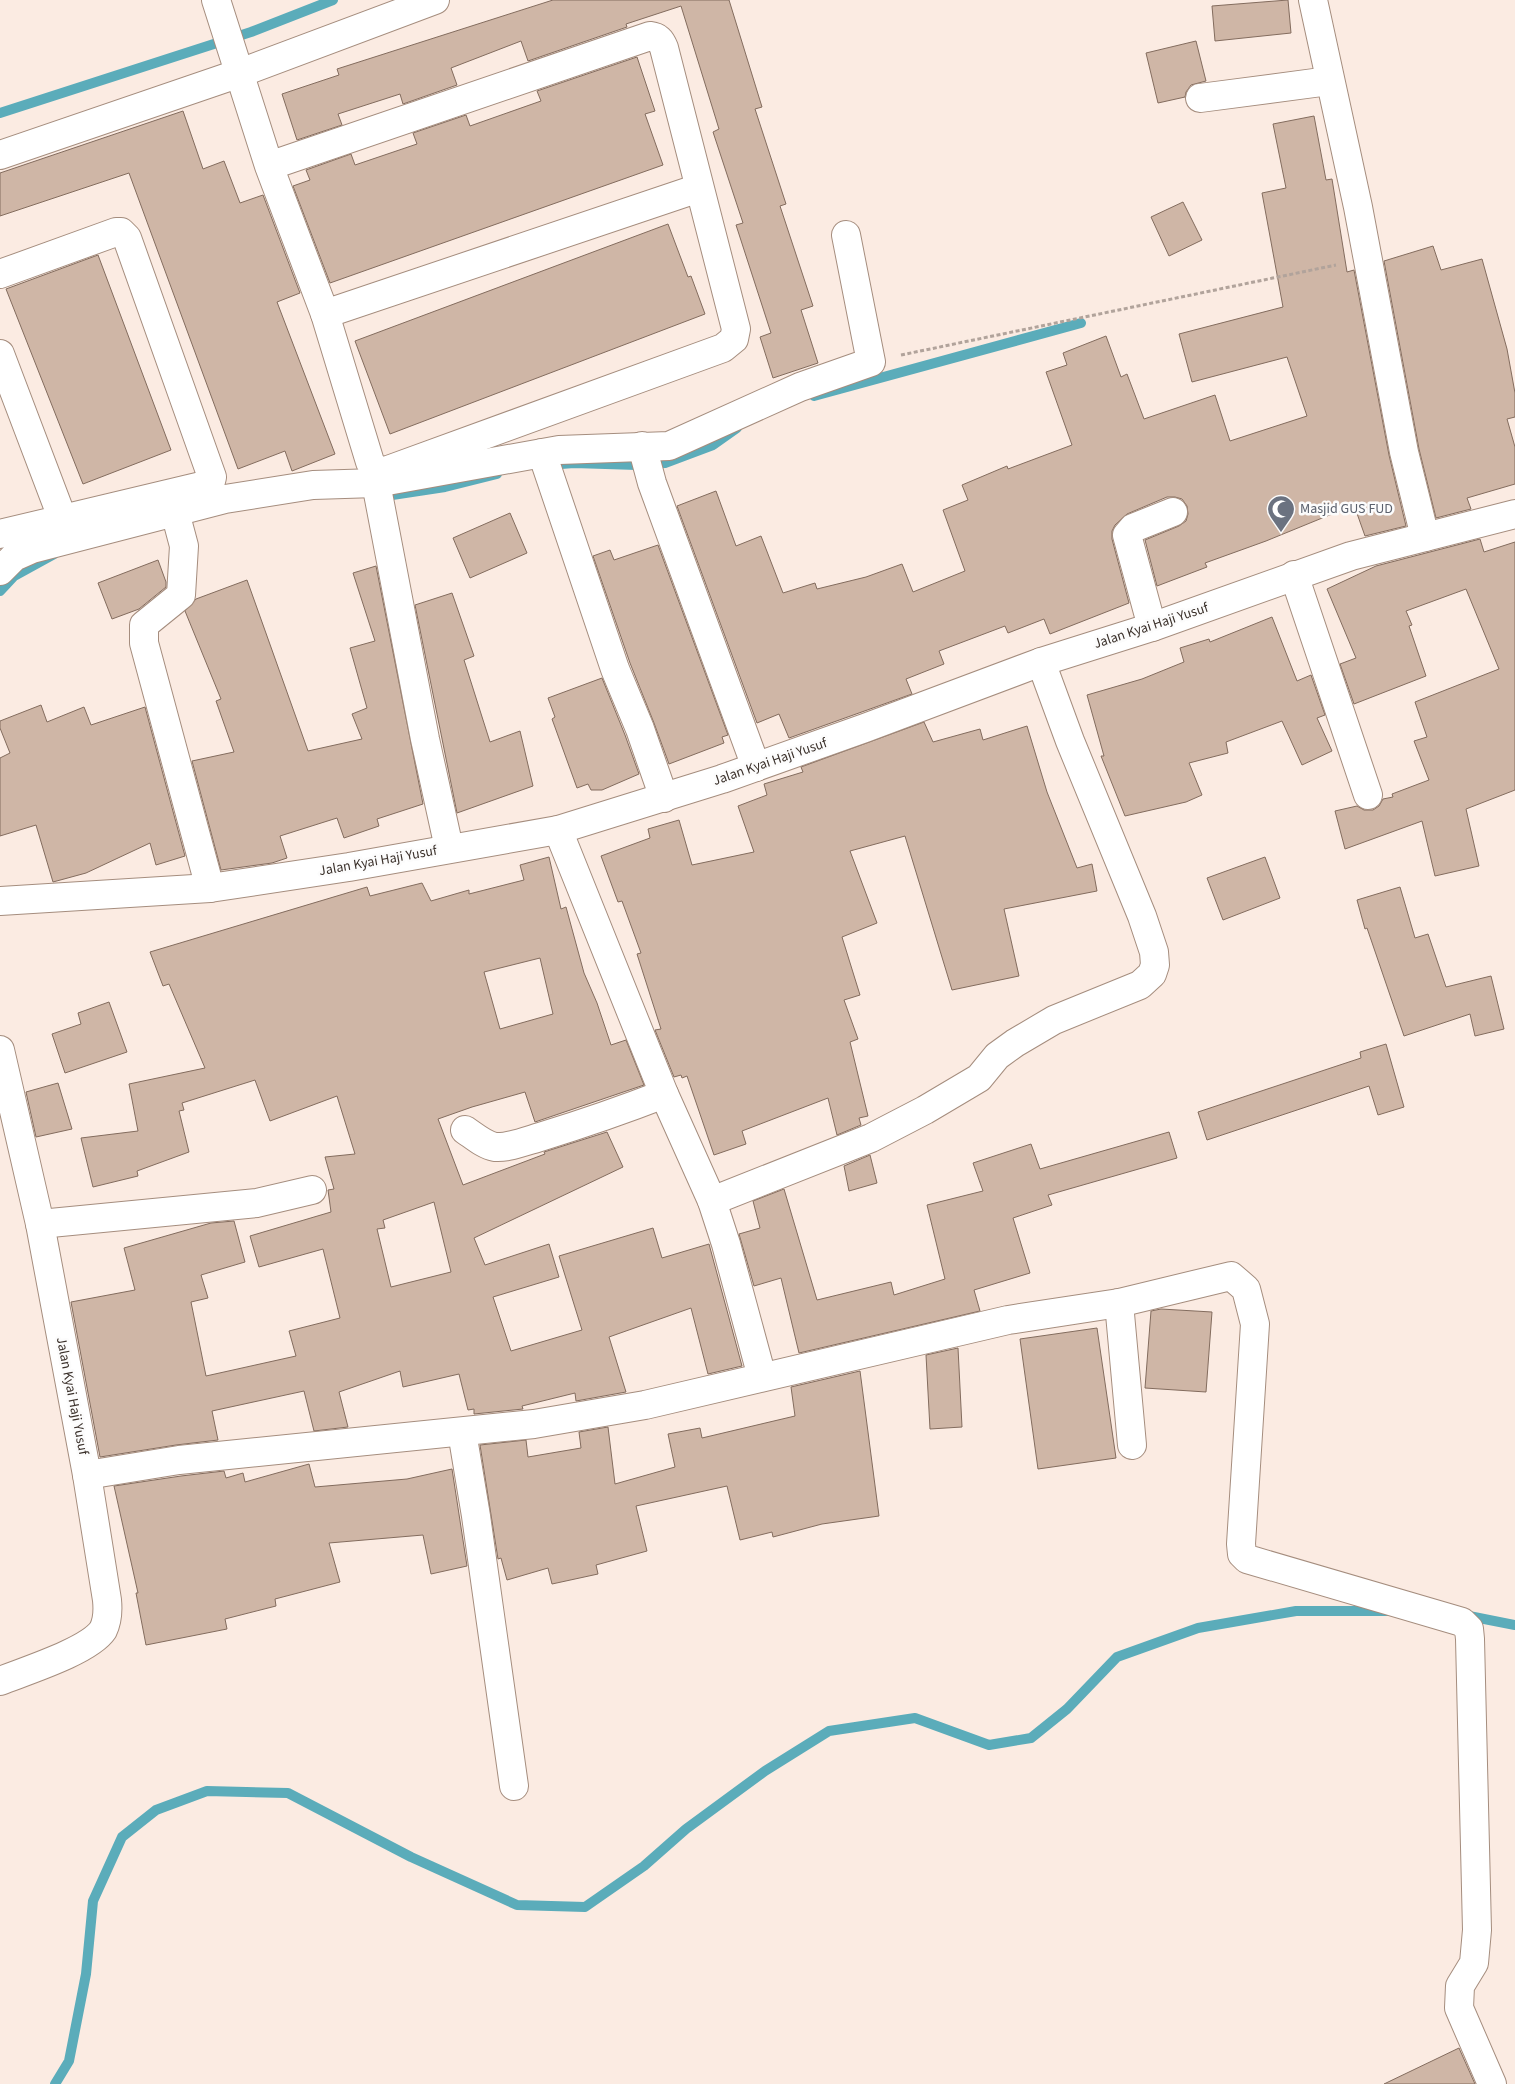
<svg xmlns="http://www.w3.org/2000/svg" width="1515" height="2084" viewBox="0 0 1515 2084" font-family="'Source Sans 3',sans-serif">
  <rect width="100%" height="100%" fill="#fbebe2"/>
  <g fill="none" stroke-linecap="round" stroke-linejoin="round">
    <!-- stream -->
    <g stroke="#5bacba" stroke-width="10">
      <path d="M0,113L251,32L333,0"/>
      <path d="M814,396L1081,323"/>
      <path d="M548,465L574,463L637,465L665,463L713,445L737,428"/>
      <path d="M379,497L445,487L497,474"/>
      <path d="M0,591L14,576L54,554"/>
      <path d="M1464,1615L1515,1625"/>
      <path d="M55,2084L69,2061L86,1974L93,1901L122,1837L156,1810L207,1791L288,1793L411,1857L517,1905L585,1907L644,1866L686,1829L765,1771L829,1731L915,1718L989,1745L1031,1738L1067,1709L1117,1657L1198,1628L1296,1611H1388"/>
    </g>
  </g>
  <!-- building -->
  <g fill="#cfb6a6" stroke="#836c5e" fill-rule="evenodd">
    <path d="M553,0H729L762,107L755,109L786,204L780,206L813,306L801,310L818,363L773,378L760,337L771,333L736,225L743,223L713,132L719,129L681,6L626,24L627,27L528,61L521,41L451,68L457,85L403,104L400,94L338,114L342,125L297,140L282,94L339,75L337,69Z"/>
    <path d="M1288,0L1291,33L1215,41L1212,6Z"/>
    <path d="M1196,41L1206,81L1191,85L1186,92L1185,97L1158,103L1146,53Z"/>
    <path d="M637,57L655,111L645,114L663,165L330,283L293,186L310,180L306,170L351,154L355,165L417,144L413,133L466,115L470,126L541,101L537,91Z"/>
    <path d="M183,111L203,169L224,161L240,203L263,195L300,293L277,302L335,454L292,471L285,451L238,469L129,173L0,216V173Z"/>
    <path d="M1314,116L1326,180L1332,179L1347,272L1354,270L1389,455L1406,526L1365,536L1354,505L1266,541L1205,563L1207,567L1157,586L1145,540L1179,526L1186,521L1188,514L1187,506L1182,499L1175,497H1167L1127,514L1115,525L1112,531V539L1129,603L1050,634L1044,619L1008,633L1005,626L939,651L944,664L906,679L912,694L789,738L779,714L757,723L677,506L716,491L736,546L761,536L783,593L815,583L817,589L866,577L902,564L913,592L965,571L943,510L968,500L962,485L1007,466L1008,469L1072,445L1046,372L1067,365L1063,353L1106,336L1121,377L1127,374L1144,419L1215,395L1230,441L1307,416L1287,357L1192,382L1179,334L1283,307L1262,193L1286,188L1273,124Z"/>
    <path d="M1183,202L1202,240L1169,256L1151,217Z"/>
    <path d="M668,224L688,277L691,276L705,314L390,434L355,341Z"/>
    <path d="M1433,246L1441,270L1482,259L1507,349L1515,393V417L1507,419L1515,447V484L1467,498L1471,509L1436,518L1419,449L1384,261Z"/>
    <path d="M98,255L171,450L83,484L6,289Z"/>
    <path d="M510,513L527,553L470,578L453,538Z"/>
    <path d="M1480,539L1484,552L1515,542V790L1466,809L1479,866L1435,876L1422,821L1345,849L1335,811L1357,806L1364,810H1373L1379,806L1383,799L1393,797L1392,794L1429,780L1414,741L1427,737L1415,702L1499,669L1466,589L1406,611L1412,625L1409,626L1426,676L1354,704L1340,664L1356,658L1327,589L1376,566Z"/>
    <path d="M658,545L728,735L722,737L724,743L669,764L654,723L630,663L593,556L610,550L614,560Z"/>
    <path d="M158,560L166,582V587L139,609L112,619L98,583Z"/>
    <path d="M376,566L423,804L377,819L379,826L344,838L337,818L280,836L287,858L272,863L221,870L192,761L234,752L216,701L221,699L185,611L196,599L247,580L308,751L362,739L352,714L367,708L350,648L375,641L353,573Z"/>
    <path d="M452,593L474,656L464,660L490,742L520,731L533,786L457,813L415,605Z"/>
    <path d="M1272,617L1297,681L1311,675L1325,715L1317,718L1332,751L1302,765L1282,721L1226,742L1228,753L1189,763L1202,795L1186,802L1125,816L1101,756H1104L1087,695L1142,679L1184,662L1180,648L1209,639L1210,642Z"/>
    <path d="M602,678L625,735L639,774L602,790H591L588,784L577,788L552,719L555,717L548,698Z"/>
    <path d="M41,705L47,722L84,707L91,725L145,707L185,856L156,865L150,843L86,873L53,882L36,825L0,836V758L10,753L0,728V721Z"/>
    <path d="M924,722L933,742L980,729L983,740L1027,726L1047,792L1077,868L1092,864L1097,891L1004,909L1019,976L952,990L905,836L850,851L877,923L842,937L860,995L844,1000L858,1039L850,1042L868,1116L859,1118L861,1125L837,1135L828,1098L742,1131L746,1144L714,1155L687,1076L682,1078L681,1075L674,1077L655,1030L661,1029L637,954L641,953L622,901L618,902L601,856L650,838L648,829L679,820L692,865L754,852L738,806L767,795L764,784L803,772L801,767Z"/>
    <path d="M549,857L561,909L566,907L584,973L597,1003L611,1045L626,1040L644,1085L535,1122L525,1092L472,1107L438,1119L463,1185L545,1154L544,1152L607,1132L623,1167L474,1238L485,1265L549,1244L559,1277L493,1297L511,1351L582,1330L559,1256L653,1228L662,1258L709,1244L742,1366L708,1374L691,1308L609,1337L626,1392L576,1401L575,1393L522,1406L523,1409L474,1414V1409L468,1410L459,1374L403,1387L400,1371L339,1392L348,1427L314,1431L304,1391L212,1411L218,1440L176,1445L100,1457L71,1302L135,1290L124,1248L211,1223L234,1221L245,1262L201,1275L208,1298L191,1302L206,1376L296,1356L289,1331L340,1318L323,1249L259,1267L250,1236L331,1212L328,1190L334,1189L325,1157L355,1154L337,1096L270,1121L255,1080L182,1103L184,1110L179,1111L189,1152L137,1171L138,1176L93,1187L81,1138L138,1131L129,1084L205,1068L169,984L163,986L150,952L367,887L370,896L422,883L431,901L469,890V894L524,880L520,865ZM540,958L553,1014L500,1029L484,972ZM434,1202L451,1272L391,1287L377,1229L385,1228L383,1220Z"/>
    <path d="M1265,857L1280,898L1223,920L1207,878Z"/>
    <path d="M1400,887L1415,938L1428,934L1446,987L1491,976L1504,1029L1475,1036L1470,1014L1404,1036L1367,928L1365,929L1357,900Z"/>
    <path d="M109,1002L127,1052L65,1073L52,1034L81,1024L78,1013Z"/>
    <path d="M1386,1044L1404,1107L1378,1115L1369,1086L1207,1140L1198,1112L1361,1058L1360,1052Z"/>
    <path d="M58,1083L72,1129L36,1137L26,1092Z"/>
    <path d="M1169,1132L1177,1158L1048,1195L1052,1205L1013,1218L1030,1273L974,1290L980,1311L799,1353L781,1278L754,1286L739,1234L760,1228L753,1201L784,1189L817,1300L891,1282L894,1295L945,1279L927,1205L983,1191L973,1163L1031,1144L1040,1169Z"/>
    <path d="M870,1155L877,1183L849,1191L844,1166Z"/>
    <path d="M1161,1309L1212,1312L1206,1392L1145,1388L1151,1311Z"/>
    <path d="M1097,1328L1116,1458L1038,1469L1020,1339Z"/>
    <path d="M958,1348L962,1427L930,1429L926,1355Z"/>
    <path d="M860,1371L879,1516L822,1524L773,1537L772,1532L740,1540L727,1486L636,1506L647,1551L596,1565L598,1574L552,1584L548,1568L507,1580L501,1558L498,1559L480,1445L526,1440L528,1457L581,1448L579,1432L608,1427L615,1484L675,1467L668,1434L700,1428L702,1438L795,1416L791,1387Z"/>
    <path d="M309,1464L315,1487L407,1479L452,1469L467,1566L431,1574L423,1535L329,1543L340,1582L275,1599L276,1606L225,1619L227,1629L146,1645L136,1593H138L114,1486L181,1476L224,1471L226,1478L243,1473L245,1482Z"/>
    <path d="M1459,2048L1475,2084H1384Z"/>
  </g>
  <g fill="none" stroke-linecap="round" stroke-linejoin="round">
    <!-- minor casing -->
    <g stroke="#a58d7e" stroke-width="30">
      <g id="minor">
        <path d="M216,0L269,166L325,314L370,462C374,469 379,472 388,470L723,348L734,339L736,329L664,48C661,40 658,37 650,36L269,166"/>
        <path d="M1313,0L1358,207L1404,452L1425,537"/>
        <path d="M1200,98L1329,81"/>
        <path d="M0,155L240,73L435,0"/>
        <path d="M0,274L116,232H121L127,238L212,477L211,481L205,485L0,534"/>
        <path d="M325,314L699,188"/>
        <path d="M0,354L63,520"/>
        <path d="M642,446L652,483L756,767"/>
        <path d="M542,453L615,669L640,729L664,798"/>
        <path d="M376,483L425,739L449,848"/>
        <path d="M175,512L184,546L181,595L144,625V643L210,888"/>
        <path d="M0,571L14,557L32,549L225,499L313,485L376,483L559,450L669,446L800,387L871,362L846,235"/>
        <path d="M1294,575L1368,795"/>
        <path d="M1152,627L1127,535L1133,528L1173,512"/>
        <path d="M558,830L664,1094L712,1201L726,1244L762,1377"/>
        <path d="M465,1130C474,1136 484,1145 495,1147C509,1148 526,1141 540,1137C582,1124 623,1110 664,1094"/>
        <path d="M712,1201L871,1138L925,1110L979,1078L997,1056L1015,1043L1054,1020L1140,985L1152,974L1155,965L1154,952L1142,916L1070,741L1041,662"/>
        <path d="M40,1224L257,1203L312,1190"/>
        <path d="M1119,1303L1132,1445"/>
        <path d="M462,1432L476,1516L514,1786"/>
        <path d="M87,1475L179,1460L534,1424L645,1405L1008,1320L1119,1303L1231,1276L1246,1289L1255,1324L1241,1544L1242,1554L1247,1559L1462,1622L1469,1629L1470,1639L1477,1930L1474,1963L1460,1986L1459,2008L1492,2084"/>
      </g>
    </g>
    <!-- tertiary casing -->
    <g stroke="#a58d7e" stroke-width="30">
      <g id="tertiary">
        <path d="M0,901L210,888L349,867L558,830L722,779L865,728L1041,662L1152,627L1351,556L1515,514"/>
        <path d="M0,1050L40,1224L87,1475L107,1600C108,1610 108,1620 103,1630C89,1651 25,1671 0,1681"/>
      </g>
    </g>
    <!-- path -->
    <path stroke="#b1a39b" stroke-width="3" stroke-dasharray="4 2.5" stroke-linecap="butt" d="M901,355L1336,265"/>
    <!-- minor -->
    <use href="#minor" stroke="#fff" stroke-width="28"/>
    <!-- tertiary -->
    <use href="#tertiary" stroke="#fff" stroke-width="28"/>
  </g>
  <!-- icons -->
  <defs>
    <g id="mosque-pin" transform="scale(1.4375)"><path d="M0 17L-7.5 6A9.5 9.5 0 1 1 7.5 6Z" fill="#6b7280" stroke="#fcfcfc"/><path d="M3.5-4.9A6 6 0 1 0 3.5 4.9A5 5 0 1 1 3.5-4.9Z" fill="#fff"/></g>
  </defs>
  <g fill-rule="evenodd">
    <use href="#mosque-pin" x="1281" y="509"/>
  </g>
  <g text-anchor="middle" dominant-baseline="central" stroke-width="5" stroke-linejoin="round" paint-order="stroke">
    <!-- worship labels -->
    <g font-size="14" fill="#5b616d" stroke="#fcfcfc" text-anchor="start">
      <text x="1300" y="509">Masjid GUS FUD</text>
    </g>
    <!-- street labels -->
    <g font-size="14" fill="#3b312b" stroke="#fcfcfc">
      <text transform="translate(1151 626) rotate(-18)">Jalan Kyai Haji Yusuf</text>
      <text transform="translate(770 762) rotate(-19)">Jalan Kyai Haji Yusuf</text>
      <text transform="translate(378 861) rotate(-10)">Jalan Kyai Haji Yusuf</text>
      <text transform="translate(72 1396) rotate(79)">Jalan Kyai Haji Yusuf</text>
    </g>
  </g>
</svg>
